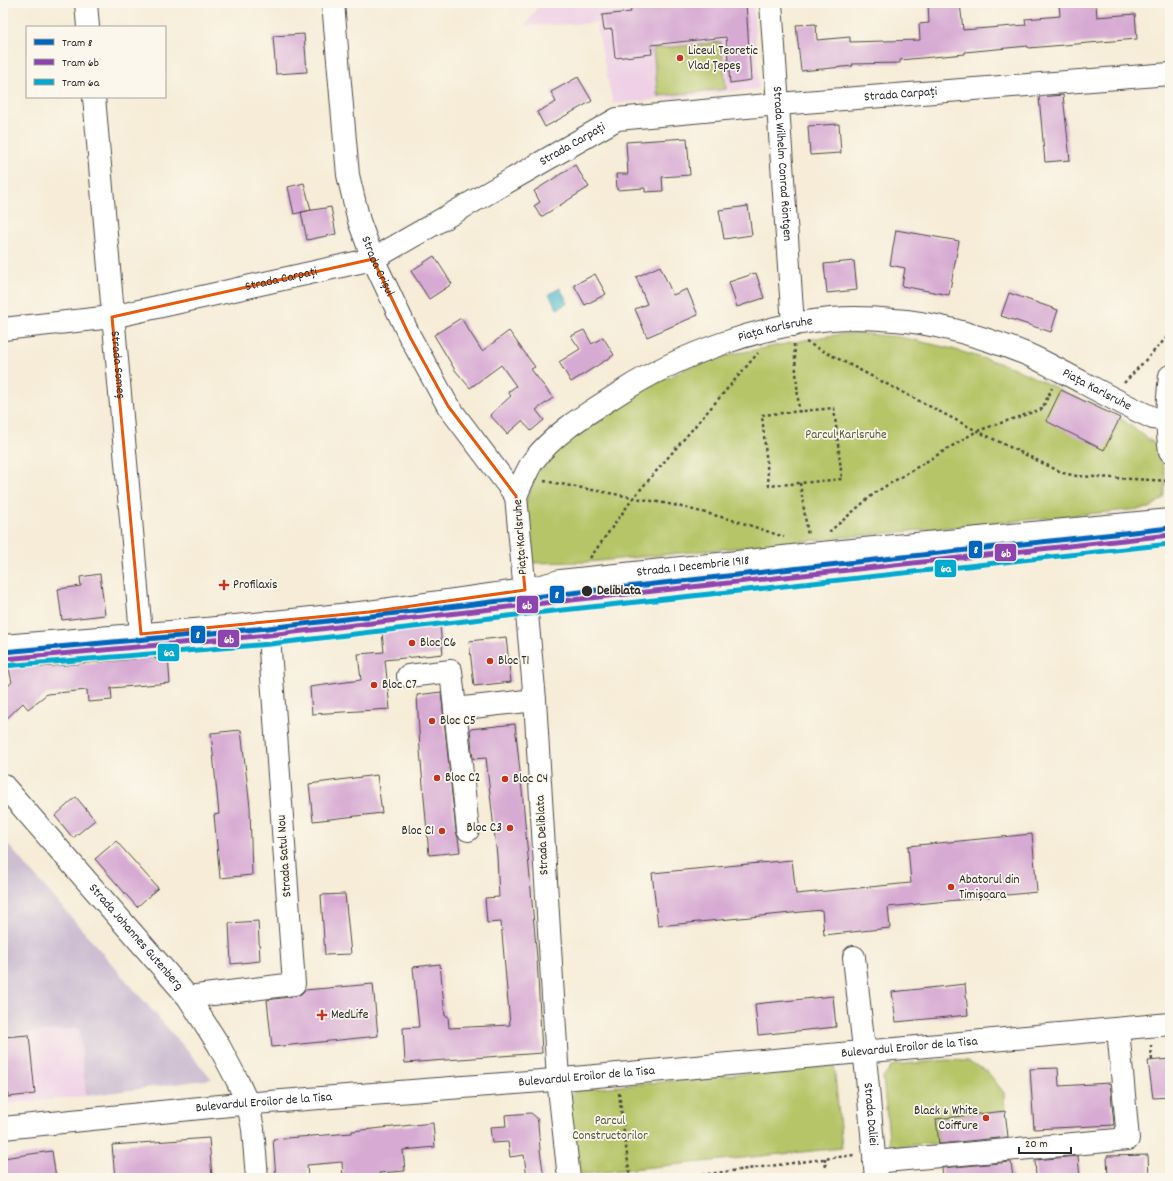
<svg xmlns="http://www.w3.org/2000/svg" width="1173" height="1181" viewBox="0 0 1173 1181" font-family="Dekko,sans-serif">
  <rect width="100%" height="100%" fill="#fbf7ec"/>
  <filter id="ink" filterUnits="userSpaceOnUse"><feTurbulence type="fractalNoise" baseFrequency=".025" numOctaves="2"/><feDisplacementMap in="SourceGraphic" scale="8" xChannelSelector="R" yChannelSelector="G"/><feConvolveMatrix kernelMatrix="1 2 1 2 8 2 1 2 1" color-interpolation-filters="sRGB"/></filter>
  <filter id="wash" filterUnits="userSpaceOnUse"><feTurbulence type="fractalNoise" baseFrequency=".012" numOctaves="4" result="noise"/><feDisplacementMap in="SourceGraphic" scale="16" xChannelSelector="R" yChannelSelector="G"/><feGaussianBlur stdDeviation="0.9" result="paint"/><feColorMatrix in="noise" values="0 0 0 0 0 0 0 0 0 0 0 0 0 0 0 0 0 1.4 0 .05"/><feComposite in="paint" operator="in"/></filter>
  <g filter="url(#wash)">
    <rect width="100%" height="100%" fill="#f6ecd7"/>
    <!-- built -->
    <g fill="#efd0e6">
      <path d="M540,3H753L759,89L613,104L596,23L525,26Z"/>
      <path d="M79,1027L86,1096L3,1104V1036Z"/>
    </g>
    <!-- industrial -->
    <path fill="#cdbed2" d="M3,839L212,1079L86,1096L79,1028L3,1036Z"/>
    <!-- green -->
    <g fill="#b6c568" stroke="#70784a">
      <path d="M721,42L726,89L658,96L653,49Z"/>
      <path d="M841,334H867L900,337L949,348L1012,367L1120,418L1154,443L1162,463L1166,480L1163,498L1150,508L588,562L527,563L523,512L533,479L556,452L589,423L640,391L696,364L733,354L816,338Z"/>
      <path d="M948,1060L968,1061L987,1071L1004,1093L1005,1111L936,1119L939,1143L890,1147L883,1078L893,1065Z"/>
      <path d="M834,1065L842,1148L572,1175L568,1099L572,1094L579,1090Z"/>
    </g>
    <!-- water -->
    <path fill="#4eb7cc" stroke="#3c717c" d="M560,288L568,303L557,309L549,294Z"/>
    <g id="blocks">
      <!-- building -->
      <g fill="#d7aad3">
        <path d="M658,3H678V6L703,3H746L751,80L730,83L726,37L651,45L652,54L615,58L612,29L604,30L602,15L631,12L630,6Z"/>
        <path d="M928,3H960L963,30L1026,25L1025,19L1060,16L1059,4L1096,3L1097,17L1135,14L1137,39L1028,48V46L965,52V54L900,60V63L852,64L853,66L801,71L796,25L816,24L817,40L850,37V42L920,40L919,24L929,23Z"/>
        <path d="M304,34L307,72L276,74L273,36Z"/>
        <path d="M578,77L592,101L545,127L537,112L556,102L551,92Z"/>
        <path d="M1063,95L1070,160L1045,162L1039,97Z"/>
        <path d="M839,124L841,153L810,155L808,126Z"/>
        <path d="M687,138L690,175L662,177L663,191L645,192V188L617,190L616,174H628L626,142Z"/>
        <path d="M575,165L589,187L541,217L534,206L540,202L534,191Z"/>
        <path d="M304,183L311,210L294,214L288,187Z"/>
        <path d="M748,206L752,235L724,239L719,210Z"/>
        <path d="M331,207L336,234L307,240L301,212Z"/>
        <path d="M896,230L959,241L949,295L902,286L905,268L890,265Z"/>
        <path d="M434,256L452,284L429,299L411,271Z"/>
        <path d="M854,261L857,290L827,293L824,264Z"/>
        <path d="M660,266L673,295L687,289L698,315L647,337L635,309L647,304L636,277Z"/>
        <path d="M756,273L764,298L737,307L729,282Z"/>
        <path d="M595,274L606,294L585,305L574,285Z"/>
        <path d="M1009,293L1058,310L1051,332L1001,316Z"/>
        <path d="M461,318L482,351L509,331L535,367L531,369L553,398L536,410L544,420L531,431L522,421L507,434L490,415L511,396L508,392L516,386L501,365L470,388L455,370L434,335Z"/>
        <path d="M584,330L592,344L603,337L614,355L571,382L559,362L580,349L571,336Z"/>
        <path d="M1061,390L1120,418L1104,450L1046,421Z"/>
        <path d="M100,574L105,615L62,620L58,589L81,586L80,577Z"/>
        <path d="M440,626L443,654L385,660L390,709L312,714L310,687L361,680L358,654L384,652L382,632Z"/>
        <path d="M506,637L511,682L474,686L469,641Z"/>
        <path d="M154,654L155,659L168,657L170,683L111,688L112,700L88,702L87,690L47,694L28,709L23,703L3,722V691L12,682L9,669L41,663V667L136,659L135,655Z"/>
        <path d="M441,692L456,831L458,838L460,852L429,855L420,750L417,695Z"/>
        <path d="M515,724L523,800L537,958L542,1053L405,1063L403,1028L419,1027L413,967L440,964L445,1016H448L449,1028L510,1025L501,922L487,923L485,898L499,897L497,856L486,758L473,759L470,729Z"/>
        <path d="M241,730L250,807L252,875L220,878L214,815L219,814L211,733Z"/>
        <path d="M377,775L382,813L313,821L309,784Z"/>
        <path d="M76,797L95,820L73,838L55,816Z"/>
        <path d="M1032,834L1037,892L888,907L890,928L824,935L822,910L658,926L652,873L792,860L796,894L911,883L908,846Z"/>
        <path d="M116,841L158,888L137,907L95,859Z"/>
        <path d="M345,894L351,954L325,955L321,895Z"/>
        <path d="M258,921L260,961L231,964L229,923Z"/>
        <path d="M373,984L378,1036L272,1047L267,1000L296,996L301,994L305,990Z"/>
        <path d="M965,984L968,1015L896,1022L892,992Z"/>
        <path d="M833,996L836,1027L758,1035L755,1004Z"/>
        <path d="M29,1035L35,1094L8,1097L3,1037Z"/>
        <path d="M1170,1059V1097L1153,1098L1148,1061Z"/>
        <path d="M1058,1068L1059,1086L1110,1083L1114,1125L1034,1129L1030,1069Z"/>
        <path d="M1005,1111L1008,1137L939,1144L936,1119Z"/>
        <path d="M531,1113L537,1118L538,1123L540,1150L544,1178H527L524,1155L510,1157L508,1142L492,1143L490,1127L506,1126L505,1115Z"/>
        <path d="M433,1123L435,1147L403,1150L405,1171L379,1173L380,1178H343L342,1162L307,1165L308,1178H276L273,1139L352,1133V1131Z"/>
        <path d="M209,1138L212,1178H115L112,1145Z"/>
        <path d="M52,1151L56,1178H3V1158Z"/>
        <path d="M1148,1155L1149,1178H1108L1107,1156Z"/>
        <path d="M1078,1156L1080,1178H1036L1035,1160Z"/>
        <path d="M1011,1162L1013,1178H943L942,1168Z"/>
      </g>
    </g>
  </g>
  <g filter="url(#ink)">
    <use href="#blocks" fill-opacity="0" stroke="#494845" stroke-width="1"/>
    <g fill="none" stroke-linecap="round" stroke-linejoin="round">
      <!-- minor casing -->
      <g stroke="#494845" stroke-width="24">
        <g id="minor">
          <path d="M86,3L88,27"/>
          <path id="s1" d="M333,3L348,175L359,221L373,259L410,337L448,406L516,496"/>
          <path id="s2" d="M771,3L793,325"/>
          <path id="s3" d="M94,97L141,634"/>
          <path id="s4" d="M3,329L112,317L373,259L617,119L778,104L1170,74"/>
          <path d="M1170,376C1167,401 1166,427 1170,451"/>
          <path id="s5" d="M3,646L206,629L369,612L525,590L560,581L811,554L1170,520"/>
          <path d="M408,676L451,671L455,709"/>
          <path id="s6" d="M3,785L188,997L218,1044L237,1080L248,1104L253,1129L257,1178"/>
          <path d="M468,830L455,709L535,700"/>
          <path id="s7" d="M854,957L867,1077L876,1178"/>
          <path d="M188,997L294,984L268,622"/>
          <path id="s8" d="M3,1128L230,1105L541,1081L1170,1024"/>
          <path d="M874,1162L1128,1139L1118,1029"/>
          <path id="s9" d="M569,1178L558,1079L535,700L516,496C521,484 526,472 533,461C556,431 590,412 621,392C680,354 762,325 831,319C852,317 874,318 895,320C938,323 983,337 1024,353C1037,358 1049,365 1061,371C1086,384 1111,398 1136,410L1153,418L1168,420"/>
        </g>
      </g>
      <!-- path -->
      <g stroke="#494845" stroke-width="2.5" stroke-dasharray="3 3" stroke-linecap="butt">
        <path d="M806,342L977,431L1063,473L1077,476L1170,481"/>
        <path d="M794,344L799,412"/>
        <path d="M1124,383L1170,334"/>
        <path d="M834,408L842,479L769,486L762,415Z"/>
        <path d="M544,481L674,505L737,521L784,537"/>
        <path d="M800,483L808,536"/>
        <path d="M829,532L876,492L977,431L1042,409L1052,388"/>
        <path d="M590,558L634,497L758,353"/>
        <path d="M1151,1045L1152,1061"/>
        <path d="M619,1093L630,1178"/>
        <path d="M825,1158L826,1168"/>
        <path d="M678,1178L854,1155"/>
      </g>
      <!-- minor -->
      <use href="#minor" stroke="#fff" stroke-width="22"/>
      <!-- tram-1 casing -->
      <g stroke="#fbf7ec" stroke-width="8">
        <path id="tram-1" d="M3,652L268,628L525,598L1170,528"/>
      </g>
      <!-- tram-2 casing -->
      <g stroke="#fbf7ec" stroke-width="8">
        <path id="tram-2" d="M4,659L269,635L526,605L1170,535"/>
      </g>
      <!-- tram-3 casing -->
      <g stroke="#fbf7ec" stroke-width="8">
        <path id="tram-3" d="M4,666L270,644L490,618L1170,544"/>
      </g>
      <!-- tram-1 -->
      <use href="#tram-1" stroke="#0065bd" stroke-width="5"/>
      <!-- tram-2 -->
      <use href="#tram-2" stroke="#8e44ad" stroke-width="5"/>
      <!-- tram-3 -->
      <use href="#tram-3" stroke="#00a9ce" stroke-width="5"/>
    </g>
  </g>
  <!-- marked area -->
  <path fill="none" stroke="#e8590c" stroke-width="3" stroke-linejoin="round" d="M373,259L410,337L448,406L516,496L525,590L369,612L141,634L112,317Z"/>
  <!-- markers -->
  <g fill="#c8321e" stroke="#fbf7ec" stroke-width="1.5">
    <circle cx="680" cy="58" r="4"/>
    <path d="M222 579h4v4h4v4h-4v4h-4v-4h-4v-4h4z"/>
    <circle cx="412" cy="643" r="4"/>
    <circle cx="490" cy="661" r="4"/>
    <circle cx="374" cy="685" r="4"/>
    <circle cx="432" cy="721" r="4"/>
    <circle cx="437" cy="778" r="4"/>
    <circle cx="505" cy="779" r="4"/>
    <circle cx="510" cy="828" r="4"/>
    <circle cx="442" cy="831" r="4"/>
    <circle cx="951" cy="887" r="4"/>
    <path d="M320 1009h4v4h4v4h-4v4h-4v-4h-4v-4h4z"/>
    <circle cx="986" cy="1118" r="4"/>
  </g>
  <circle fill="#2b2b2b" stroke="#fbf7ec" stroke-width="1.5" cx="587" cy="591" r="6"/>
  <g text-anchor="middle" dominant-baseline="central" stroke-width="3.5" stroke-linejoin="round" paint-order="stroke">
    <!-- poi labels -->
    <g font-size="13" fill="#2b2b2b" stroke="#fbf7ec" text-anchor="start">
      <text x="688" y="51">Liceul Teoretic<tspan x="688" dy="15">Vlad Țepeș</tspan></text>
      <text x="233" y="585">Profilaxis</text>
      <text x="420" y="643">Bloc C6</text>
      <text x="498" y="661">Bloc T1</text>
      <text x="382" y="685">Bloc C7</text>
      <text x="440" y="721">Bloc C5</text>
      <text x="445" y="778">Bloc C2</text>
      <text x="513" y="779">Bloc C4</text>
      <text x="502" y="828" text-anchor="end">Bloc C3</text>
      <text x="434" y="831" text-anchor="end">Bloc C1</text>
      <text x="959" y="880">Abatorul din<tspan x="959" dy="15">Timișoara</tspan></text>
      <text x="331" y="1015">MedLife</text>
      <text x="978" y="1111" text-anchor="end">Black &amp; White<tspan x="978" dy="15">Coiffure</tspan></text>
    </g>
    <!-- street labels -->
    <g font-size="13" fill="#2b2b2b" stroke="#fbf7ec">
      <text stroke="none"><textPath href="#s4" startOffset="943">Strada Carpați</textPath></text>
      <text stroke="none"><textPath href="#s4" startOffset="607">Strada Carpați</textPath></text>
      <text stroke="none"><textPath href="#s2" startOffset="161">Strada Wilhelm Conrad Röntgen</textPath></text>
      <text stroke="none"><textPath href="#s1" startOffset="269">Strada Crișul</textPath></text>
      <text stroke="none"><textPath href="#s4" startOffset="283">Strada Carpați</textPath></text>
      <text stroke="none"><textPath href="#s9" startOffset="1003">Piața Karlsruhe</textPath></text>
      <text stroke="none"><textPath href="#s3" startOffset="269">Strada Someș</textPath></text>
      <text stroke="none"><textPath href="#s9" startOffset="1339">Piața Karlsruhe</textPath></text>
      <text transform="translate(521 537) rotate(-94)">Piața Karlsruhe</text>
      <text stroke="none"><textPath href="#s5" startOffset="695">Strada 1 Decembrie 1918</textPath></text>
      <text transform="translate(543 835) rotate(-93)">Strada Deliblata</text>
      <text transform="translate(285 856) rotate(-94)">Strada Satul Nou</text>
      <text stroke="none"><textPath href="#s6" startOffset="202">Strada Johannes Gutenberg</textPath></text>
      <text stroke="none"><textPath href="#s8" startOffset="910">Bulevardul Eroilor de la Tisa</textPath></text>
      <text stroke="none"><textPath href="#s8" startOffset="586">Bulevardul Eroilor de la Tisa</textPath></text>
      <text stroke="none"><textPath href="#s8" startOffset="262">Bulevardul Eroilor de la Tisa</textPath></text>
      <text stroke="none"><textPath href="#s7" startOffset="158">Strada Daliei</textPath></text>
    </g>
    <!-- park labels -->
    <g font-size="13" fill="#55593d" stroke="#fbf7ec">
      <text x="846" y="435">Parcul Karlsruhe</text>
      <text x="610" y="1121">Parcul<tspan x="610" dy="15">Constructorilor</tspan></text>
    </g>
    <!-- stop labels -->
    <g font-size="13" font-weight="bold" fill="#2b2b2b" stroke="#fbf7ec" text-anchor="start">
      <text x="597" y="591">Deliblata</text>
    </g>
  </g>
  <g stroke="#fbf7ec" stroke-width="1.5">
    <rect x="968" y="540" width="15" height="19" rx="4" fill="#0065bd"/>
    <rect x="994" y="543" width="23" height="19" rx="4" fill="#8e44ad"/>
    <rect x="934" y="559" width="23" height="19" rx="4" fill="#00a9ce"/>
    <rect x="549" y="585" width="16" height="19" rx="4" fill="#0065bd"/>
    <rect x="516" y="595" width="23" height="19" rx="4" fill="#8e44ad"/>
    <rect x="190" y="625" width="16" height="19" rx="4" fill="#0065bd"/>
    <rect x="217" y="629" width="23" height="19" rx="4" fill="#8e44ad"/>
    <rect x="157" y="643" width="23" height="19" rx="4" fill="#00a9ce"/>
  </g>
  <g font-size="11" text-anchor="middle" font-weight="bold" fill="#fff">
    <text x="976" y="553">8</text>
    <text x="1006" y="557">6b</text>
    <text x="946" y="572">6a</text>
    <text x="557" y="598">8</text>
    <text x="527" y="609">6b</text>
    <text x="198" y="638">8</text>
    <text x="229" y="643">6b</text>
    <text x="169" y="656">6a</text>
  </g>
  <!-- margin -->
  <rect width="1173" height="1181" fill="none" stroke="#fbf7ec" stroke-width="16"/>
  <!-- legend -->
  <rect x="26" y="26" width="140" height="72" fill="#fbf7ec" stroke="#a8a59f"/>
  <rect x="34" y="39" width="20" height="6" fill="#0065bd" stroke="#a8a59f"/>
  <text x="62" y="46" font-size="12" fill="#2b2b2b">Tram 8</text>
  <rect x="34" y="59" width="20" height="6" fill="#8e44ad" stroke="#a8a59f"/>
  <text x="62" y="66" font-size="12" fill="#2b2b2b">Tram 6b</text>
  <rect x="34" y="79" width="20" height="6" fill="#00a9ce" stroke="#a8a59f"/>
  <text x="62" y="86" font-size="12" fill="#2b2b2b">Tram 6a</text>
  <!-- scale -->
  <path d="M1019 1147v6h52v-6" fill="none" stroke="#2b2b2b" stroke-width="2"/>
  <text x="1025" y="1147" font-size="12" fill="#2b2b2b" stroke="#fbf7ec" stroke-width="3" paint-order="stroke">20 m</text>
</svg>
